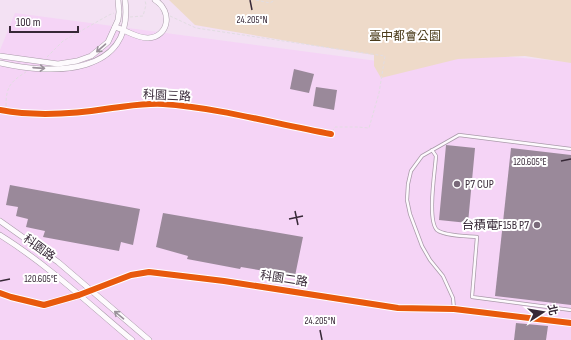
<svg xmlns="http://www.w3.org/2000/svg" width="571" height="340" viewBox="0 0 571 340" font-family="'Sofia Sans Condensed','Noto Sans TC',sans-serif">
  <rect width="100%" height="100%" fill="#f3e1f3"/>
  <!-- built -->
  <path fill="#f5d4f6" d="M15,13L377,61L416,62L499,56L571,62V340H0V50Z"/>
  <!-- green -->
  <path fill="#eedac9" d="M169,0H571V63L525,56L458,59L381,78L374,66V55L323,47L195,25Z"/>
  <!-- building -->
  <g fill="#9a899a">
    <path d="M294,69L314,74L309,93L290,89Z"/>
    <path d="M316,87L337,90L334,110L313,106Z"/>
    <path d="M446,145L475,148L468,223L439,220Z"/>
    <path d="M511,148L571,155V305L495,296Z"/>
    <path d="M10,185L140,209L133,245L121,242L119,251L43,237L45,231L26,227L28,219L16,216L18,207L6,205Z"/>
    <path d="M163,213L303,237L295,276L241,267L240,269L187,259L188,256L156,247Z"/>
    <path d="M516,323L548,326L546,340H514Z"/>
  </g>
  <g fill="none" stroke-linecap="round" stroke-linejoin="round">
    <!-- service casing -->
    <g stroke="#a99aa9" stroke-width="4">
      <g id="service">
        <path d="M432,150L436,156C435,171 427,220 437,230C444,236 467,236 477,237L472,297L571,310"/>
        <path d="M454,309L453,298L443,276L430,260L422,246L410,214L407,200L408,184L411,171L422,156L459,135L571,149"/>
      </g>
    </g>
    <!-- minor casing -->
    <g stroke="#a99aa9" stroke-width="6">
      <g id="minor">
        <path d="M115,27C126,30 136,38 148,38C169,37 173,11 155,0"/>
        <path d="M0,56L58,64L77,61L91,56L108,42L118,20L119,12L118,0"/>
        <path d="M0,63C52,75 135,76 125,0"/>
        <path d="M0,110C37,117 75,114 112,108C129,106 146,103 163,104C220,108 275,124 331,134"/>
        <path d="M0,221L58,262L149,340"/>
        <path d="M0,235C48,265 89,304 132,340"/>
        <path d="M0,293L11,297L44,305L79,295L131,275L149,272L224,281L398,308L454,309L571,323"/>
      </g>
    </g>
    <!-- path -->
    <g stroke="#e2dde2" stroke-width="1" stroke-dasharray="3 2" stroke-linecap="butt">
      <path d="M256,0L270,3L275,0"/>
      <path d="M170,16L196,28L385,56L379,93L369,128L357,127H335L333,130"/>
      <path d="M130,17L143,16L146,5L145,0"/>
      <path d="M47,57L63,41L109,15L114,13"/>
      <path d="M6,106C6,87 10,82 26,72"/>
    </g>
    <!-- service -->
    <use href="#service" stroke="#fdfafd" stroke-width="2.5"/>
    <!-- minor -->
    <use href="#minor" stroke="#fdfafd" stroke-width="5"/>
    <!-- cycleway casing -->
    <g stroke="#fff" stroke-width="8">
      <g id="cycleway">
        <path d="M0,110C37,117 75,114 112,108C129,106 146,103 163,104C220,108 275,124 331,134"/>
        <path d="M0,293L11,297L44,305L79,295L131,275L149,272L224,281L398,308L454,309L571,323"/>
      </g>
    </g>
    <!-- cycleway -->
    <use href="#cycleway" stroke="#e8590c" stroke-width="6"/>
  </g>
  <!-- one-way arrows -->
  <defs><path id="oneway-shaft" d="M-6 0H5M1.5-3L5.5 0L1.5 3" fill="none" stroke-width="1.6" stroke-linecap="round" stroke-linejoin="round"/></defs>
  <g stroke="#9a919a">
    <use href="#oneway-shaft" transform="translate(101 48) rotate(139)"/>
    <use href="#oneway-shaft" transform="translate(39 68) rotate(4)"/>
    <use href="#oneway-shaft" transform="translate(119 315) rotate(-140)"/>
  </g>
  <!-- ticks -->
  <path fill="none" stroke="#372837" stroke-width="1.5" d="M250,0L252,10M561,161L571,159M295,211L298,225M289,219L303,216M0,281L10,279M320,330L322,340"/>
  <!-- markers -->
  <g fill="#796979" stroke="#fff" stroke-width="1.5">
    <circle cx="457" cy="184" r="4"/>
    <circle cx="537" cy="225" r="4"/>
  </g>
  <g text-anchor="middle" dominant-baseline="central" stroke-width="4" stroke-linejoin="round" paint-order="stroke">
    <!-- park labels -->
    <g font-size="12" fill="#4a3b1a" stroke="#fff">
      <text x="405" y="36">臺中都會公園</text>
    </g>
    <!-- street labels -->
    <g font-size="12" fill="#372837" stroke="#fff">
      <text transform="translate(167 96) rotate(3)">科園三路</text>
      <text transform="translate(39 248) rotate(36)">科園路</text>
      <text transform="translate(284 279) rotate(9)">科園二路</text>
    </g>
    <!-- poi labels -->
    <g font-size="12" fill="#372837" stroke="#fff" text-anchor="start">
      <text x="465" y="184">P7 CUP</text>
      <text x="529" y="225" text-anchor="end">台積電F15B P7</text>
    </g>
  </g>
  <g font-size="10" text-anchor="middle" fill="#372837" stroke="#fff" stroke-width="4" stroke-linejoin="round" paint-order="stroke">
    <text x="252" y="23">24.205°N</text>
    <text x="530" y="165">120.605°E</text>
    <text x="41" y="282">120.605°E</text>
    <text x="320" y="324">24.205°N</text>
  </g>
  <!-- north arrow -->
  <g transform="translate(543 312) rotate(78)" stroke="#ffffff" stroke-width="3" paint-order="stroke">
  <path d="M0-3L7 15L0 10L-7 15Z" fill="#372837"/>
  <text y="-6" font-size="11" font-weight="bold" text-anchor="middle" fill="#372837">北</text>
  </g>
  <!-- scale -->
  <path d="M10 26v6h68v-6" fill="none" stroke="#372837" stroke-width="2"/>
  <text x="16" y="26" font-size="12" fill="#372837" stroke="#ffffff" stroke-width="3" paint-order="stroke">100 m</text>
</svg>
